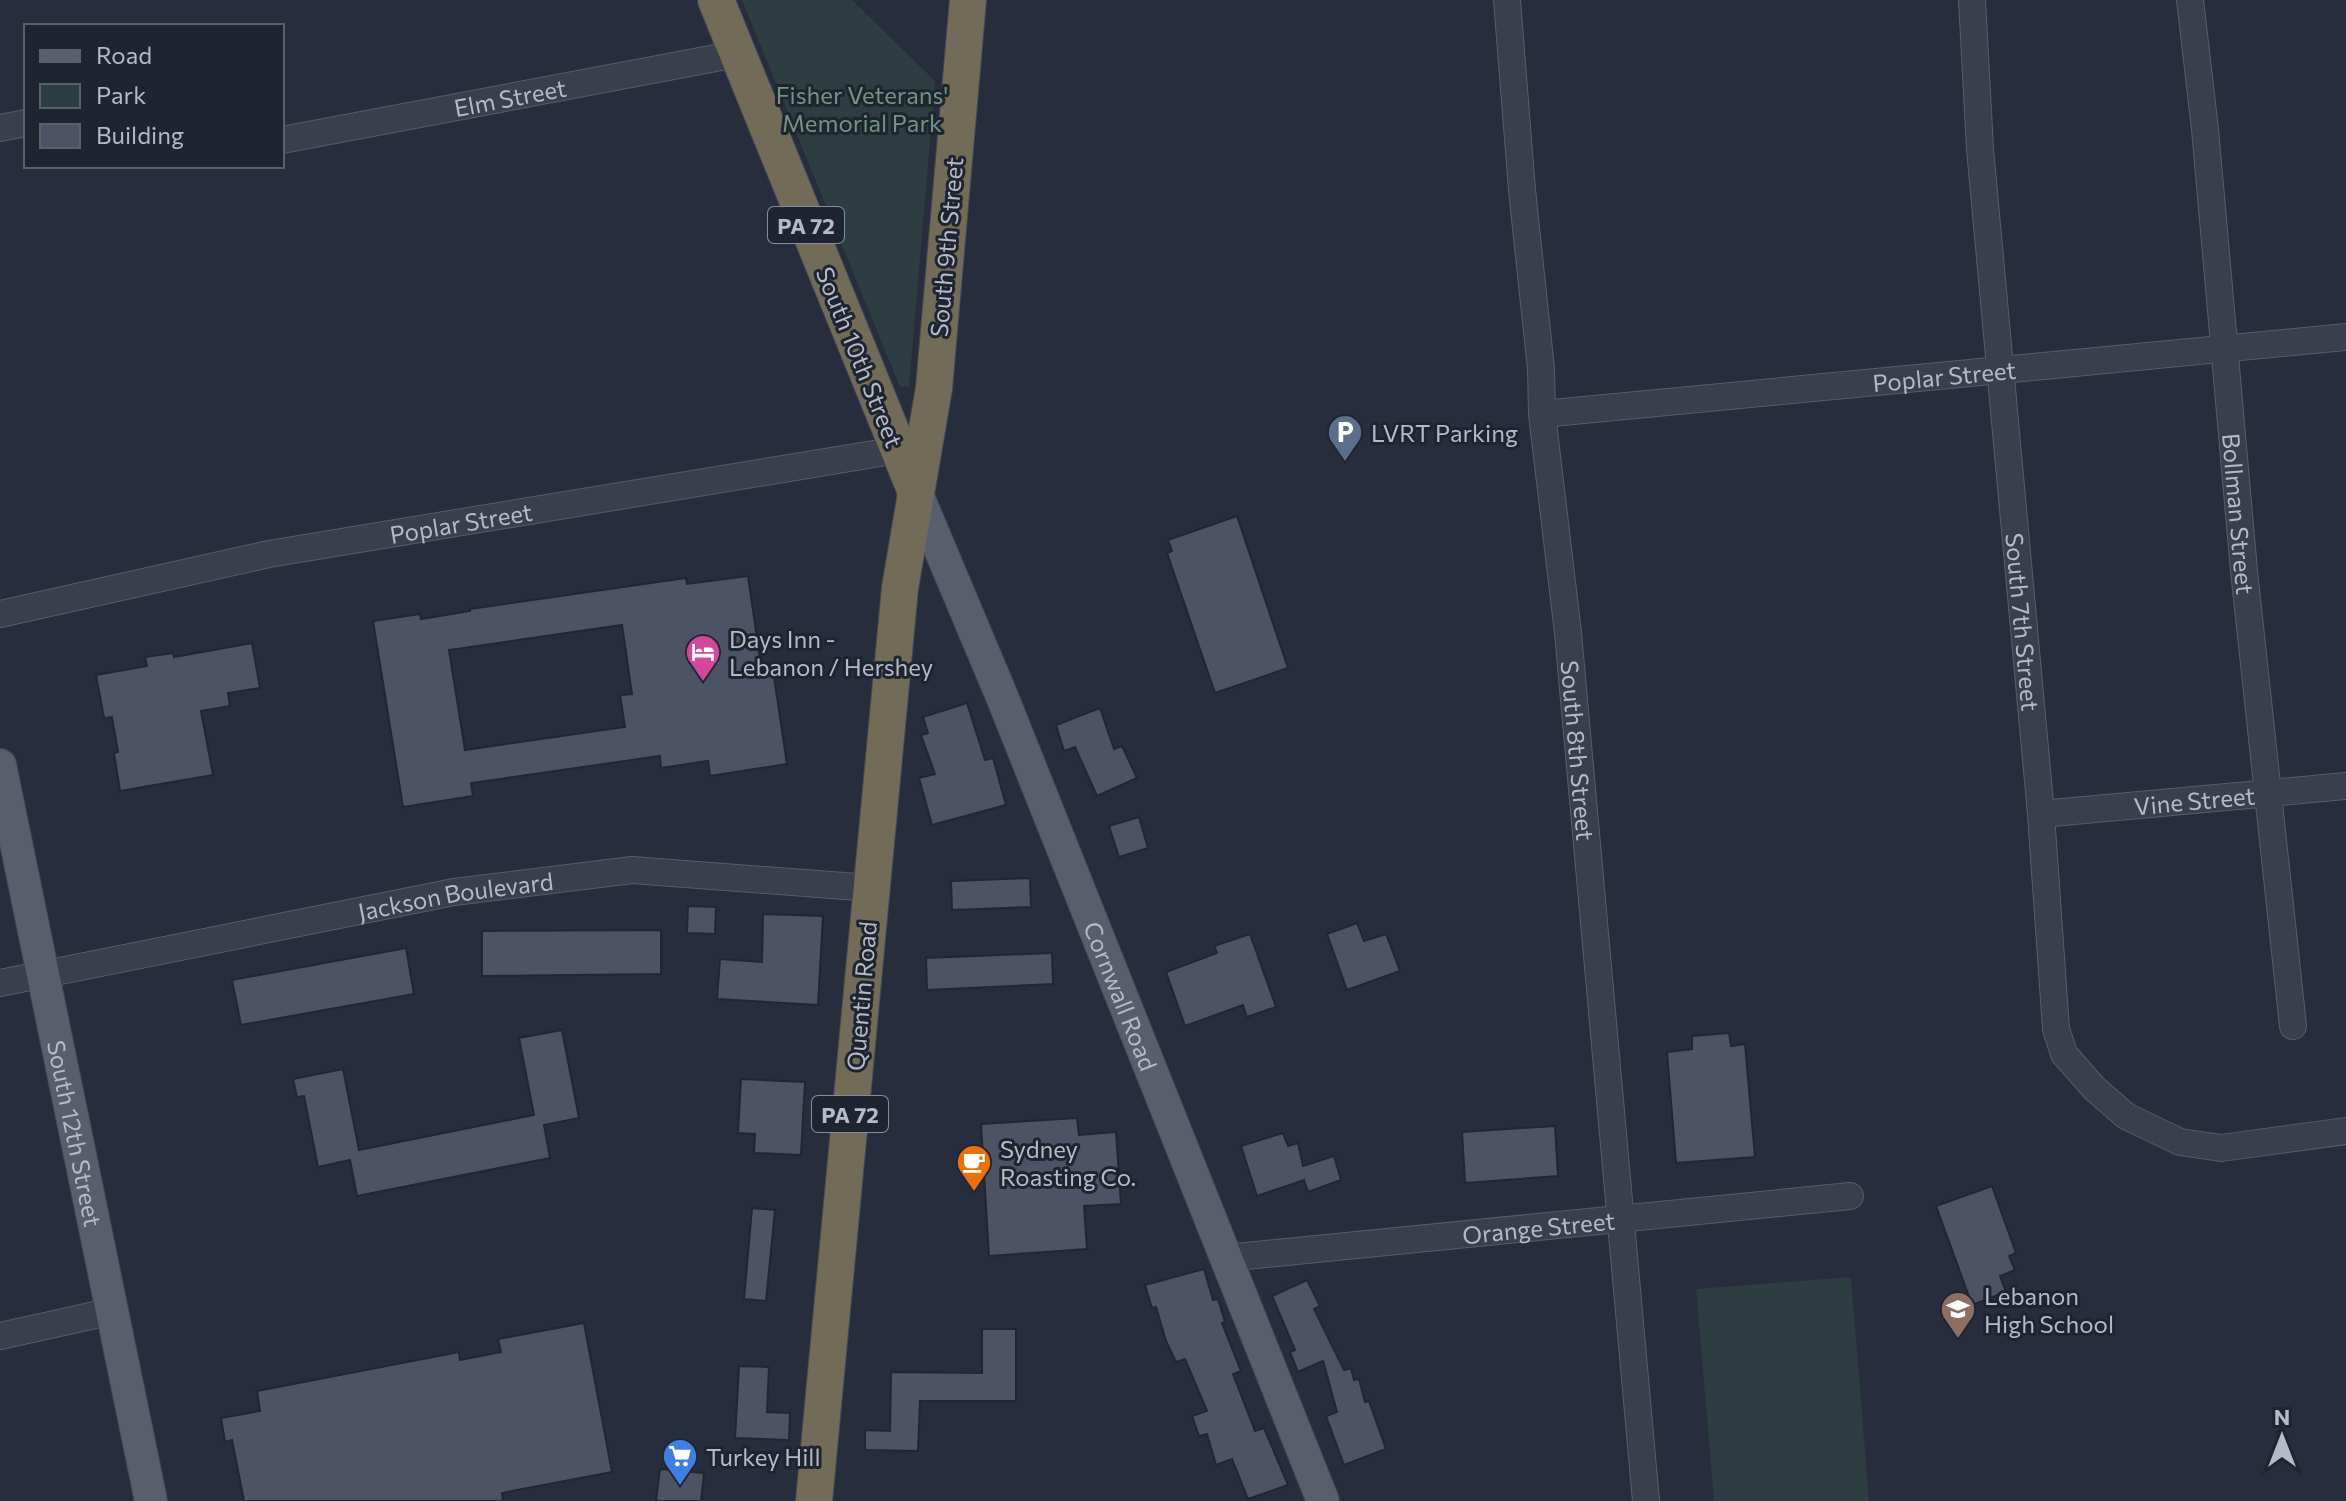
<svg xmlns="http://www.w3.org/2000/svg" width="2346" height="1501" viewBox="0 0 2346 1501" font-family="Commissioner,sans-serif">
  <rect width="100%" height="100%" fill="#272d3c"/>
  <!-- green -->
  <g fill="#2d3d41">
    <path d="M742,0H852L935,81L909,387H900Z"/>
    <path d="M1851,1277L1869,1501H1714L1696,1289Z"/>
  </g>
  <!-- building -->
  <g fill="#4d5364" stroke="#212633" stroke-width="2" fill-rule="evenodd">
    <path d="M1237,516L1288,668L1215,693L1167,553L1172,551L1168,540Z"/>
    <path d="M748,576L762,672L773,670L787,764L710,776L708,761L661,768L660,756L471,783L473,796L403,807L373,621L420,614L421,619L470,611V609L686,578L687,584ZM622,625L632,694L620,695L625,727L465,750L449,650Z"/>
    <path d="M252,643L260,688L228,693L230,706L201,711L213,775L120,791L114,753L118,752L112,717L104,718L96,675L147,666L145,657L173,653L174,657Z"/>
    <path d="M967,703L985,760L993,758L1006,805L932,825L919,778L935,774L921,735L928,733L923,717Z"/>
    <path d="M1100,708L1114,749L1122,746L1137,778L1097,796L1075,747L1064,751L1056,725Z"/>
    <path d="M1139,817L1148,848L1119,857L1109,826Z"/>
    <path d="M1030,878L1031,907L952,910L951,881Z"/>
    <path d="M688,906L716,907L715,934L687,933Z"/>
    <path d="M763,914L823,916L818,1005L717,999L720,959L762,962Z"/>
    <path d="M1357,923L1364,941L1386,934L1400,971L1347,990L1327,934Z"/>
    <path d="M661,930V974L482,976V931Z"/>
    <path d="M1250,934L1276,1007L1247,1017L1243,1005L1185,1026L1166,972L1217,953L1214,946Z"/>
    <path d="M406,948L414,994L241,1025L232,980Z"/>
    <path d="M1052,953L1053,984L927,990L926,958Z"/>
    <path d="M562,1030L579,1118L544,1125L550,1158L357,1196L350,1160L318,1167L304,1096L297,1097L293,1079L343,1069L359,1150L534,1115L519,1038Z"/>
    <path d="M1729,1033L1731,1046L1745,1044L1755,1157L1676,1163L1667,1052L1692,1049V1036Z"/>
    <path d="M741,1079L805,1082L801,1155L754,1153L755,1134L738,1133Z"/>
    <path d="M1077,1118L1079,1135L1116,1132L1121,1204L1084,1206L1087,1249L989,1256L981,1124Z"/>
    <path d="M1555,1126L1558,1176L1465,1183L1462,1132Z"/>
    <path d="M1283,1133L1288,1146L1298,1143L1303,1166L1334,1156L1341,1180L1308,1192L1304,1180L1257,1196L1241,1146Z"/>
    <path d="M1992,1186L2016,1253L2009,1256L2015,1270L2000,1276L2006,1292L1972,1305L1936,1206Z"/>
    <path d="M752,1208L775,1210L766,1301L744,1299Z"/>
    <path d="M1204,1269L1213,1300L1218,1299L1225,1322L1222,1323L1241,1371L1233,1374L1255,1431L1264,1428L1288,1485L1248,1499L1232,1459L1216,1465L1207,1434L1199,1436L1192,1416L1207,1411L1185,1359L1176,1362L1166,1341L1156,1307L1152,1308L1145,1285Z"/>
    <path d="M1307,1280L1320,1306L1314,1309L1344,1370L1351,1368L1354,1380L1359,1379L1365,1402L1369,1401L1386,1449L1344,1465L1326,1416L1337,1412L1323,1361L1298,1372L1290,1352L1295,1350L1272,1296Z"/>
    <path d="M584,1323L612,1472L502,1493L503,1501H244L232,1440L225,1442L221,1418L260,1411L257,1391L459,1352L460,1360L501,1352L498,1339Z"/>
    <path d="M982,1329H1016V1401H920L918,1451L865,1450V1430L890,1431L891,1372L982,1373Z"/>
    <path d="M739,1366L769,1367L767,1412L790,1413L789,1440L735,1438Z"/>
    <path d="M660,1469L704,1473L701,1501H656Z"/>
  </g>
  <g fill="none" stroke-linecap="round" stroke-linejoin="round">
    <!-- minor casing -->
    <g stroke="#585d6a" stroke-width="28">
      <g id="minor">
        <path id="s1" d="M1507,0L1522,190L1541,369L1542,414L1568,633L1646,1501"/>
        <path id="s2" d="M1972,0L1980,149L2041,814L2056,1029L2064,1054L2094,1088L2126,1116L2180,1142L2221,1148L2346,1131"/>
        <path id="s3" d="M2190,0L2205,129L2244,571L2293,1026"/>
        <path d="M0,128L26,123"/>
        <path id="s4" d="M282,140L737,54"/>
        <path id="s5" d="M1542,414L2346,337"/>
        <path id="s6" d="M0,614L269,554L916,447"/>
        <path id="s7" d="M2041,814L2346,786"/>
        <path id="s8" d="M0,983L454,892L632,870L871,888"/>
        <path id="s9" d="M1226,1258L1850,1196"/>
        <path d="M0,1336L113,1311"/>
      </g>
    </g>
    <!-- major casing -->
    <g stroke="#434855" stroke-width="34">
      <g id="major">
        <path id="s10" d="M916,492L1003,699L1323,1501"/>
        <path id="s11" d="M0,765L151,1501"/>
      </g>
    </g>
    <!-- highway casing -->
    <g stroke="#454a57" stroke-width="38">
      <g id="highway">
        <path d="M716,0L916,492"/>
        <path d="M814,1501L900,588L934,388L968,0"/>
      </g>
    </g>
    <!-- minor -->
    <use href="#minor" stroke="#3a3f4c" stroke-width="26"/>
    <!-- major -->
    <use href="#major" stroke="#595e6c" stroke-width="32"/>
    <!-- highway -->
    <use href="#highway" stroke="#716b58" stroke-width="36"/>
  </g>
  <!-- icons -->
  <defs>
    <g id="parking-pin" transform="scale(1.8)"><path d="M0 17L-7.5 6A9.5 9.5 0 1 1 7.5 6Z" fill="#5c6f8a" stroke="#1f2431"/><path d="M-3.5-5.5H1a3.5 3.5 0 0 1 0 7H-1V5.5H-3.5ZM-1-3.4V-.6H.8a1.4 1.4 0 0 0 0-2.8Z" fill="#fff"/></g>
    <g id="hotel-pin" transform="scale(1.8)"><path d="M0 17L-7.5 6A9.5 9.5 0 1 1 7.5 6Z" fill="#d1479c" stroke="#1f2431"/><path d="M-6-4.5h1.5V1H6V5H4.5V3h-9V5H-6ZM-4 0a1.8 1.8 0 1 1 3.6 0ZM.5 0V-2.5h3Q6-2.5 6 0Z" fill="#fff"/></g>
    <g id="cafe-pin" transform="scale(1.8)"><path d="M0 17L-7.5 6A9.5 9.5 0 1 1 7.5 6Z" fill="#e8710a" stroke="#1f2431"/><path d="M-5.5-4.5H6V0H3Q3 3.5 0 3.5H-2.5Q-5.5 3.5-5.5 0ZM3-3.2v2h1.7v-2ZM-6 4.5H4V6H-6Z" fill="#fff"/></g>
    <g id="school-pin" transform="scale(1.8)"><path d="M0 17L-7.5 6A9.5 9.5 0 1 1 7.5 6Z" fill="#8d6e63" stroke="#1f2431"/><path d="M0-5L7-2L0 1L-7-2ZM-4 1L0 2.5L4 1V4Q0 6-4 4Z" fill="#fff"/></g>
    <g id="supermarket-pin" transform="scale(1.8)"><path d="M0 17L-7.5 6A9.5 9.5 0 1 1 7.5 6Z" fill="#3f7fe0" stroke="#1f2431"/><path d="M-6-5.5h2.5l.6 2H6L4.5 2H-2.5L-4.4-4H-6ZM-1.5 3.2a1.3 1.3 0 1 0 .1 0ZM3 3.2a1.3 1.3 0 1 0 .1 0Z" fill="#fff"/></g>
  </defs>
  <g fill-rule="evenodd">
    <use href="#parking-pin" x="1345" y="432"/>
    <use href="#hotel-pin" x="703" y="652"/>
    <use href="#cafe-pin" x="974" y="1162"/>
    <use href="#school-pin" x="1958" y="1309"/>
    <use href="#supermarket-pin" x="680" y="1456"/>
  </g>
  <g text-anchor="middle" dominant-baseline="central" stroke-width="6" stroke-linejoin="round" paint-order="stroke">
    <!-- shield labels -->
    <g fill="#1f2431" stroke="#898d9a" stroke-width="2">
      <rect x="768" y="207" width="76" height="36" rx="6"/>
      <rect x="812" y="1096" width="76" height="36" rx="6"/>
    </g>
    <g font-size="22" font-weight="bold" fill="#b6bac7">
      <text x="806" y="225">PA 72</text>
      <text x="850" y="1114">PA 72</text>
    </g>
    <!-- park labels -->
    <g font-size="24" fill="#70967e" stroke="#1f2431">
      <text x="862" y="94">Fisher Veterans'<tspan x="862" dy="28">Memorial Park</tspan></text>
    </g>
    <!-- street labels -->
    <g font-size="24" fill="#b6bac7" stroke="#1f2431">
      <text stroke="none"><textPath href="#s4" startOffset="232">Elm Street</textPath></text>
      <text transform="translate(946 247) rotate(-85)">South 9th Street</text>
      <text transform="translate(860 357) rotate(68)">South 10th Street</text>
      <text stroke="none"><textPath href="#s5" startOffset="404">Poplar Street</textPath></text>
      <text stroke="none"><textPath href="#s3" startOffset="516">Bollman Street</textPath></text>
      <text stroke="none"><textPath href="#s6" startOffset="470">Poplar Street</textPath></text>
      <text stroke="none"><textPath href="#s2" startOffset="624">South 7th Street</textPath></text>
      <text stroke="none"><textPath href="#s1" startOffset="754">South 8th Street</textPath></text>
      <text stroke="none"><textPath href="#s7" startOffset="154">Vine Street</textPath></text>
      <text stroke="none"><textPath href="#s8" startOffset="464">Jackson Boulevard</textPath></text>
      <text transform="translate(861 996) rotate(-85)">Quentin Road</text>
      <text stroke="none"><textPath href="#s10" startOffset="544">Cornwall Road</textPath></text>
      <text stroke="none"><textPath href="#s11" startOffset="376">South 12th Street</textPath></text>
      <text stroke="none"><textPath href="#s9" startOffset="314">Orange Street</textPath></text>
    </g>
    <!-- poi labels -->
    <g font-size="24" fill="#b6bac7" stroke="#1f2431" text-anchor="start">
      <text x="1371" y="432">LVRT Parking</text>
      <text x="729" y="638">Days Inn -<tspan x="729" dy="28">Lebanon / Hershey</tspan></text>
      <text x="1000" y="1148">Sydney<tspan x="1000" dy="28">Roasting Co.</tspan></text>
      <text x="1984" y="1295">Lebanon<tspan x="1984" dy="28">High School</tspan></text>
      <text x="706" y="1456">Turkey Hill</text>
    </g>
  </g>
  <!-- legend -->
  <rect x="24" y="24" width="260" height="144" fill="#1f2431" stroke="#5b606d" stroke-width="2"/>
  <rect x="40" y="50" width="40" height="12" fill="#595e6c" stroke="#5b606d" stroke-width="2"/>
  <text x="96" y="64" font-size="24" fill="#b6bac7">Road</text>
  <rect x="40" y="84" width="40" height="24" fill="#2d3d41" stroke="#5b606d" stroke-width="2"/>
  <text x="96" y="104" font-size="24" fill="#b6bac7">Park</text>
  <rect x="40" y="124" width="40" height="24" fill="#4d5364" stroke="#5b606d" stroke-width="2"/>
  <text x="96" y="144" font-size="24" fill="#b6bac7">Building</text>
  <!-- north arrow -->
  <g transform="translate(2282 1437)" stroke="#1f2431" stroke-width="6" paint-order="stroke">
  <path d="M0-6L14 30L0 20L-14 30Z" fill="#b6bac7"/>
  <text y="-12" font-size="22" font-weight="bold" text-anchor="middle" fill="#b6bac7">N</text>
  </g>
</svg>
